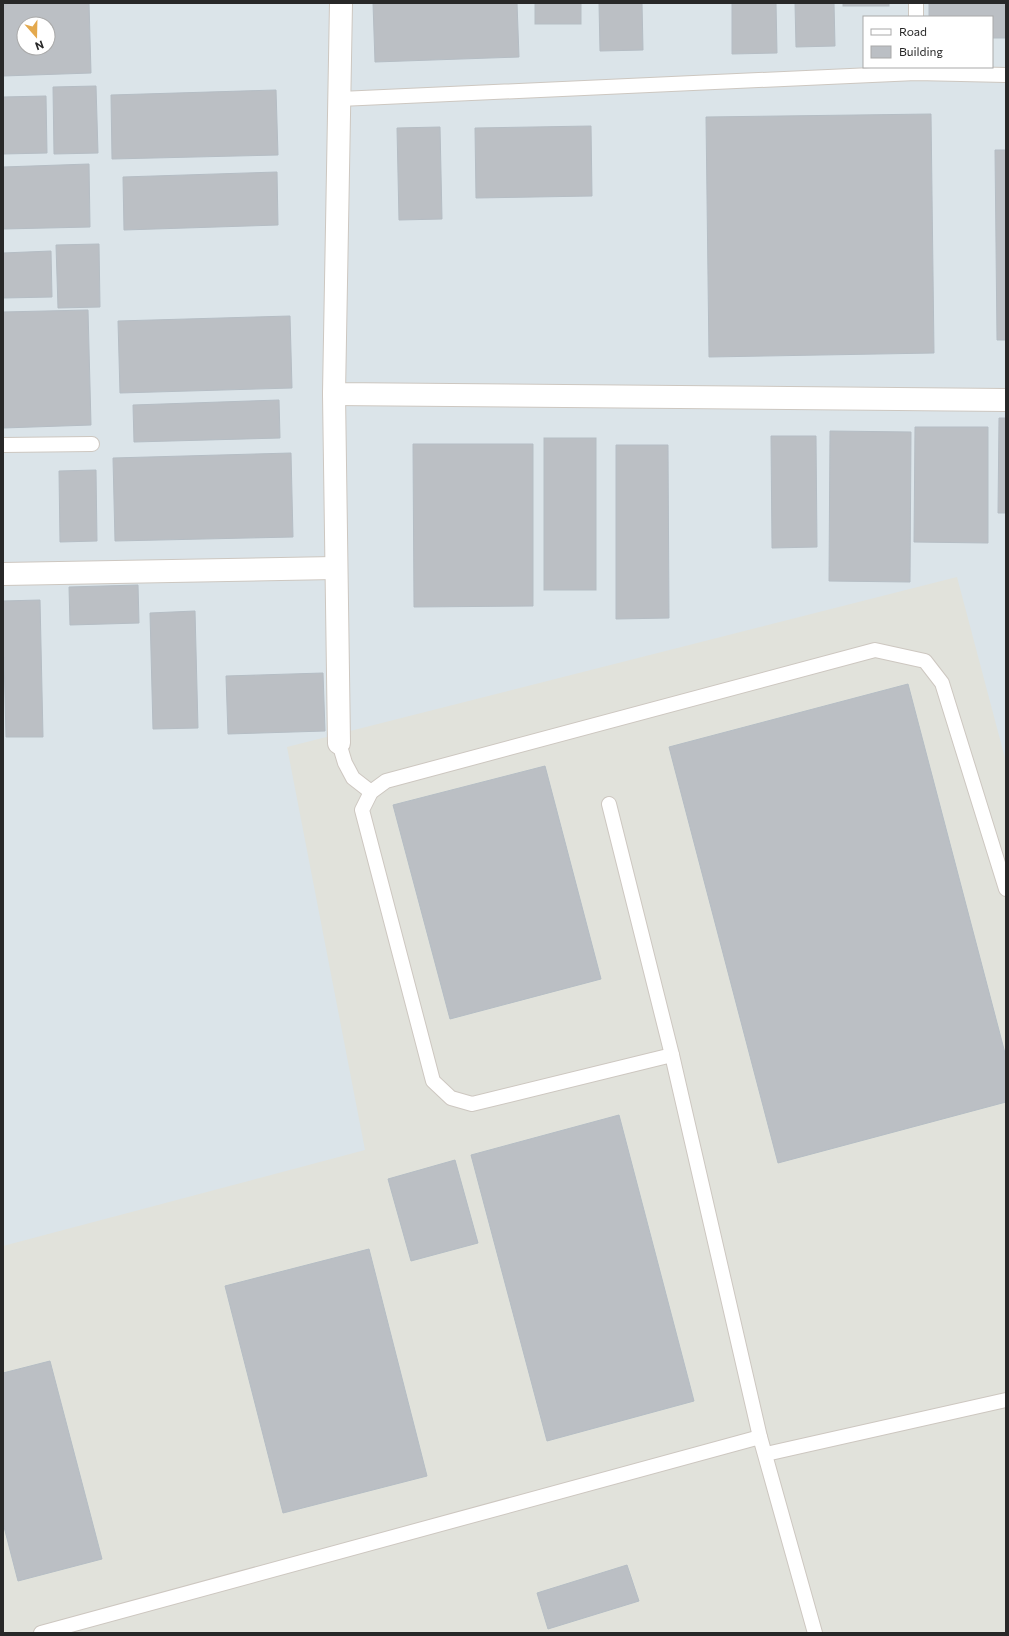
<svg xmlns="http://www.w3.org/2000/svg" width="1009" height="1636" viewBox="0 0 1009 1636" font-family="Commissioner,sans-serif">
  <rect width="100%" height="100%" fill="#dbe4e9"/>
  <!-- industrial -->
  <path fill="#e1e2db" d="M957,577L1006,762V1633H3V1246L365,1150L287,747Z"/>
  <!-- building -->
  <g fill="#bbbfc4" stroke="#b5bdc4" fill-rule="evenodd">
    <path d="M3,3H89L91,73L3,76ZM24,24H48V48H24Z"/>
    <path d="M373,3H517L519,57L375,62Z"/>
    <rect x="535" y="3" width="46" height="21"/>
    <path d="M599,3H642L643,50L600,51Z"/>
    <path d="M732,3H776L777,53L732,54Z"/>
    <path d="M795,3H834L835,46L796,47Z"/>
    <rect x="843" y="3" width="46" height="3"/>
    <path d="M929,3H1006V38H992V17H929Z"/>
    <path d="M96,86L98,153L54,154L53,87Z"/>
    <path d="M276,90L278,155L112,159L111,95Z"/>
    <path d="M46,96L47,153L3,154V97Z"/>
    <path d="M931,114L934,353L709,357L706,117Z"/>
    <path d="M591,126L592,196L476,198L475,128Z"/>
    <path d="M440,127L442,219L399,220L397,128Z"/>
    <path d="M995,150H1006V340H997Z"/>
    <path d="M89,164L90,227L3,229V167Z"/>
    <path d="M277,172L278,225L124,230L123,177Z"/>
    <path d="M99,244L100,307L58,308L56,245Z"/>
    <path d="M51,251L52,297L3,298V253Z"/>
    <path d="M88,310L91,425L3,428V312Z"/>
    <path d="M290,316L292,388L120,393L118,321Z"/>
    <path d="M279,400L280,438L134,442L133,405Z"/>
    <path d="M999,418H1006V513H998Z"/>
    <path d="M915,427H988V543L914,542Z"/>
    <path d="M830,431L911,432L910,582L829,581Z"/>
    <path d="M771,436H816L817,547L772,548Z"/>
    <rect x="544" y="438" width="52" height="152"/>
    <path d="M413,444H533V606L414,607Z"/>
    <path d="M616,445H668L669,618L616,619Z"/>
    <path d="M291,453L293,537L115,541L113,458Z"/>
    <path d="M96,470L97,541L60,542L59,471Z"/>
    <path d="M138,585L139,623L70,625L69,587Z"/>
    <path d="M40,600L43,737H6L4,657H3V601Z"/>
    <path d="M195,611L198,728L153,729L150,613Z"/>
    <path d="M323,673L325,731L228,734L226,676Z"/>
    <path d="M908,684L1006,1057V1102L778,1163L669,747Z"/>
    <path d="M545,766L601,979L450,1019L393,805Z"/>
    <path d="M619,1115L694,1401L547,1441L471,1155Z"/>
    <path d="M455,1160L478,1243L411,1261L388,1179Z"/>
    <path d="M369,1249L427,1476L283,1513L225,1286Z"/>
    <path d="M50,1361L102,1559L18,1581L3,1523V1373Z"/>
    <path d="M627,1565L639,1601L548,1629L537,1593Z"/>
  </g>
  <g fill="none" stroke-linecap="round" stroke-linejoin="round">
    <!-- service casing -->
    <g stroke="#cdc7c0" stroke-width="16">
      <g id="service">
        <path d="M916,17V3"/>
        <path d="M340,99L916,73L1006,75"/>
        <path d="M3,445L92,444"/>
        <path d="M339,743L345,763L353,778L371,792"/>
        <path d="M609,804L672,1055L760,1437L815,1633"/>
        <path d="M672,1055L472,1104L451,1098L433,1081L362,810L371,792L386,781L875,650L925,661L942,683L1006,889"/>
        <path d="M766,1454L1006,1400"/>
        <path d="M41,1633L760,1437"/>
      </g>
    </g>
    <!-- minor casing -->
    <g stroke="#cdc7c0" stroke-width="24">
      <g id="minor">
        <path d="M341,3L334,394L1006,400"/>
        <path d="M334,394L339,743"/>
        <path d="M3,574L335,568"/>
      </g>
    </g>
    <!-- service -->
    <use href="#service" stroke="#fff" stroke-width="14"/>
    <!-- minor -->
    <use href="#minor" stroke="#fff" stroke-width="22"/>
  </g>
  <!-- border -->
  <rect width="1009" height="1636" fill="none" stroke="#282828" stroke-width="8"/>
  <!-- legend -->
  <rect x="863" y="16" width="130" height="52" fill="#ffffff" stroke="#a9a9a9"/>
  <rect x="871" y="29" width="20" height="6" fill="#ffffff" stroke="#a9a9a9"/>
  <text x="899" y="36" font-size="12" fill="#282828">Road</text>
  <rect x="871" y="46" width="20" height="12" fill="#bbbfc4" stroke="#a9a9a9"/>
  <text x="899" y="56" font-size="12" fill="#282828">Building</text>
  <!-- north arrow -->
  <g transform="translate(36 36) rotate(160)"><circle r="19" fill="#ffffff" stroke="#a9a9a9"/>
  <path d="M0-3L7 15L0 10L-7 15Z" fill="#e4a94d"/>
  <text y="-6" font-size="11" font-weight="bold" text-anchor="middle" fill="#282828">N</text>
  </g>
</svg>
